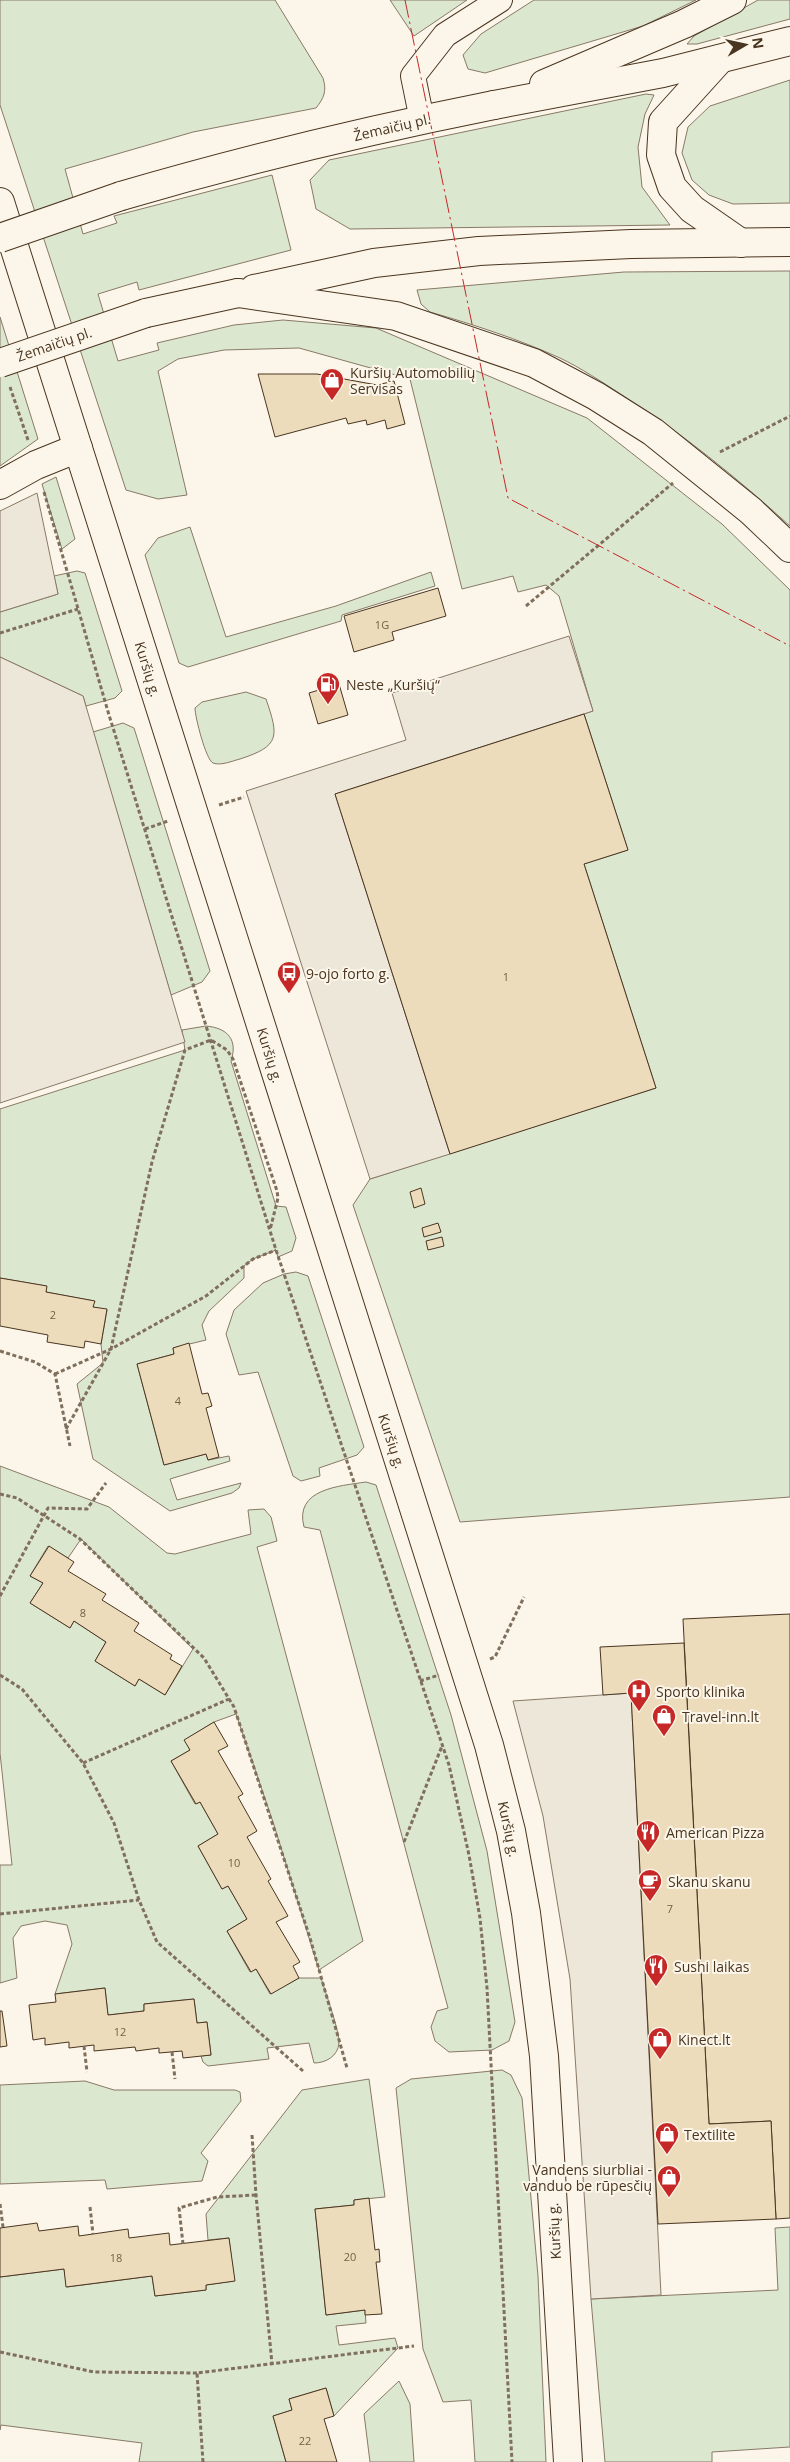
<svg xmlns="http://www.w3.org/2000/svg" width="790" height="2462" viewBox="0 0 790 2462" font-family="'Open Sans',sans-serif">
  <rect width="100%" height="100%" fill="#fbf6e9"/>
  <!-- green -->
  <g fill="#dce7d0" stroke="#887966" fill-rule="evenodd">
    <path d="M0,0H275L323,78C327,91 324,98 316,108L193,132L65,169L83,234L117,223L114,216L272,175L291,250L139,290L137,282L98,294L118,361L159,350L157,343L234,325L283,320L376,328L587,418L722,524L790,590V1497L460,1522L353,1205L370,1179L656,1088L584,864L628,850L584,714L593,711L559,596L546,585L518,592L513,576L462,589L410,379L299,348L224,350L178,359L158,371L187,495L158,499L126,490L0,105Z"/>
    <path d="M390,0H467L414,36Z"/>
    <path d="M534,0H696L643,26L485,73L468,69L463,55L481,34Z"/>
    <path d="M758,0H790V19L697,44H687L694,36Z"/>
    <path d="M790,80V203L733,204L709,195L692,180L682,153L688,127L710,106Z"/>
    <path d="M646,94L654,95L645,114L638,147L642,187L670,225L350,229L316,209L310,180L329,160Z"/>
    <path d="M790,271V526C737,478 682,433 622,395C602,382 581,368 560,358C518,339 475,325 430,312L421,304L417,290L624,272Z"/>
    <path d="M0,317L38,439L0,466Z"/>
    <path d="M56,477L75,539L62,549L42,484Z"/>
    <path d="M190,527L226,637L336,606L431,572L435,586L342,615L341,621L188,667L179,663L145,555L158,538Z"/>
    <path d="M77,571L85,573L122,691L115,698L86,706L83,696L0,657V612L58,594L54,576Z"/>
    <path d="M246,692L266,699C279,737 280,746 240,759C232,761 221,766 213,763C206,760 195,717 195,708L202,702Z"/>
    <path d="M123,723L134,728L210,971L202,982L171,995L93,732Z"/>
    <path d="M206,1026C228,1028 238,1040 231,1061L276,1206L286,1207L296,1238L292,1251L278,1257L276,1250L253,1259L244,1266V1278L209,1311L202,1325L206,1340L173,1348L174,1354L137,1364L164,1465L206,1454L208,1460L229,1456L230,1461L170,1479L177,1500L241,1483L239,1488L232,1493L170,1511L93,1459L77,1384L103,1363L101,1344L107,1310L93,1307L94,1301L46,1292V1286L0,1278V1109L185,1050L182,1030Z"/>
    <path d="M296,1272L308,1276L364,1447L357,1455L319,1468L320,1476L301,1481L293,1476L258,1372L239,1375L226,1334L234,1310L263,1283L284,1274Z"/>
    <path d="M0,1466L109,1507L167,1553L175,1554L251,1534L248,1510L264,1509L271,1517L277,1541L257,1547L363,1941L319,1970L273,1822L236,1714L214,1722L185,1740L190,1750L171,1761L195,1804L200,1802L218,1834L198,1846L222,1889L228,1886L247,1919L227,1931L250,1972L256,1969L270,1994L299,1978H321C325,1991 340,2033 339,2043C338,2056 326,2063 314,2063L309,2043L267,2048L269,2059L208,2066L203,2062L201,2056L211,2055L207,2022L197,2023L194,1999L144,2004V2011L108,2015L105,1988L55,1994L72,1944L67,1925L45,1921L21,1926L13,1938L17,1978L0,1983V1865H12L0,1753ZM81,1539L193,1649L165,1695L139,1679L135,1686L95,1661L106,1642L74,1621L70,1628L30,1603L43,1583L30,1576L48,1546L68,1558Z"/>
    <path d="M366,1482L376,1485L451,1715L487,1851L515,2022L509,2041L492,2050L449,2052L435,2041L431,2027L437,2011L448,2008L320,1530L304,1527C294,1489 339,1486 366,1482Z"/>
    <path d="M502,2070L511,2075L522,2098L538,2276L546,2462H475L471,2400L443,2402L423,2349L396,2088L411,2079Z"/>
    <path d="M369,2079L385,2197L354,2200V2205L315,2209L326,2315L365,2310L366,2323L336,2326L339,2345L395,2338L398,2348L334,2416L326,2388L289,2399L292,2410L273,2416L286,2462H139L142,2443L1,2425L0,2430V2277L64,2269L67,2287L152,2276L155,2296L206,2290V2285L234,2281L229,2238L208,2240L206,2214L302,2090Z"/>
    <path d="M85,2081L114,2090H235L240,2092L241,2101L201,2153L208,2161L202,2181L107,2189L105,2180L0,2184V2085Z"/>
    <path d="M790,2227V2447L712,2452V2462H605L591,2299L778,2290L775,2228Z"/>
    <path d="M399,2381L410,2404L414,2462H370L364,2414Z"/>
  </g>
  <!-- parking -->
  <g fill="#ede7d9" stroke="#887966">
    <path d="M37,493L58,594L0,612V511Z"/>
    <path d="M569,636L593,711L335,794L450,1154L370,1179L246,791L406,740L392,693Z"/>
    <path d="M0,657L83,696L185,1042L0,1103Z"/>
    <path d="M631,1693L661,2295L591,2299L570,1979L543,1816L513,1701Z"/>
  </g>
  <!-- building -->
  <g fill="#ecdcbc" stroke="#4a3520">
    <path d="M258,374H317L377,385L394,381L405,424L387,429L385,420L367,425L366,420L348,424L346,418L275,437Z"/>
    <path d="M438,588L446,616L392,632L394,640L354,652L344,616Z"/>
    <path d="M339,684L348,715L318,724L309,693Z"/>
    <path d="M584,714L628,850L584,864L656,1088L450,1154L335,794Z"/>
    <path d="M421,1188L425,1204L414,1208L410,1192Z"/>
    <path d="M438,1223L441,1232L424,1237L422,1228Z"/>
    <path d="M442,1237L444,1246L428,1250L426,1241Z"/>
    <path d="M0,1278L47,1286L46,1292L95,1301L93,1307L107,1309L101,1344L85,1341L84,1348L47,1342L48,1335L0,1326Z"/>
    <path d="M189,1343L202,1394L208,1393L212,1406L206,1408L219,1457L208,1460L206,1454L164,1465L137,1364L174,1354L173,1348Z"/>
    <path d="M49,1546L74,1562L68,1571L106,1594L102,1600L139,1623L134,1631L172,1655L170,1659L182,1666L165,1695L139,1679L135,1686L95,1661L106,1642L74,1621L70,1628L30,1603L43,1583L30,1576Z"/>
    <path d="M790,1614V2218L776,2219L771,2121L709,2124L683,1619Z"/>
    <path d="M684,1643L709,2124L771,2121L776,2219L658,2224L631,1693L603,1695L600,1647Z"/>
    <path d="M214,1722L228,1746L218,1751L243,1794L238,1797L257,1831L247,1837L271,1879L268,1881L288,1916L276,1922L300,1962L293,1966L299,1978L271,1994L256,1969L251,1972L227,1931L247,1919L228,1886L222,1889L198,1846L218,1834L200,1802L196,1804L171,1761L190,1750L184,1740Z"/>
    <path d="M105,1988L108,2015L144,2011V2004L194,1999L197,2023L207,2022L211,2055L183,2058L182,2051L159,2053V2048L136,2051L135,2047L94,2051V2045L69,2048V2042L45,2045V2038L33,2040L29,2005L56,2002L55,1994Z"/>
    <path d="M0,2011H2L7,2046L0,2047Z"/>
    <path d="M369,2198L375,2250L379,2249L380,2262H376L382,2314L365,2315V2310L326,2315L315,2209L354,2205V2200Z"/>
    <path d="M37,2223L39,2231L78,2226L79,2236L128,2229L129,2238L169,2233L170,2245L229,2238L235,2281L206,2285V2290L155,2296L152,2276L66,2287L64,2269L0,2277V2228Z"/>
    <path d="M326,2388L334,2416L324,2419L337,2462H286L273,2416L292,2410L289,2399Z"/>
  </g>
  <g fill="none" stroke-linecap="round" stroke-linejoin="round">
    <!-- minor casing -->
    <g stroke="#4a3520" stroke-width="26">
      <path id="minor" d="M422,120L413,76L445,35L500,0"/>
    </g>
    <!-- secondary casing -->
    <g stroke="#4a3520" stroke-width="30">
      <path id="secondary" d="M0,202L489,1745L511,1831L526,1913L544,2056L568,2462"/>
    </g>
    <!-- primary casing -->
    <g stroke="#4a3520" stroke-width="30">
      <g id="primary">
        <path d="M121,196C244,160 369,130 494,105"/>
        <path d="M146,313L238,293"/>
        <path d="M0,485L36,465L78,448"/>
      </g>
    </g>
    <!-- trunk casing -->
    <g stroke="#4a3520" stroke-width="30">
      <g id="trunk">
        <path d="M720,59L663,122L661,155L672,187L692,209L741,243"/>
        <path d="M544,84L684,24L732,0"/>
        <path d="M494,105L663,73L790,41"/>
        <path d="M254,289L374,263L479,251L631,244L790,242"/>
        <path d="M238,293L396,316L534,363L596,396L653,432L751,511L790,548"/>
      </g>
    </g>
    <!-- path -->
    <g stroke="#7f6f5c" stroke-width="3" stroke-dasharray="4 2.5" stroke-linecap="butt">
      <path d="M10,387L28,440"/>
      <path d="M720,452L790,416"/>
      <path d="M44,492L109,715L276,1250L449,1765L469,1855L480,1918L487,1988L512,2462"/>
      <path d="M526,606L673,483"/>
      <path d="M0,633L78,609"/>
      <path d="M219,805L244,797"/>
      <path d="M145,829L168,821"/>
      <path d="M0,1351L35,1362L55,1374L70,1446"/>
      <path d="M55,1374L111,1349L206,1296L253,1259L276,1250"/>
      <path d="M66,1429L111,1349L152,1162L185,1050L211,1040L227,1050L233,1059L277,1191L278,1198L270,1230"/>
      <path d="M0,1494L17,1498L80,1539L204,1658L234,1707L310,1938L347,2068"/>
      <path d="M0,1596L48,1508L87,1509L106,1483"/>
      <path d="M490,1659L495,1657L524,1597"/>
      <path d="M0,1675L22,1689L83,1763L114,1823L139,1900L157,1942L303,2071"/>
      <path d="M420,1681L439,1675"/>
      <path d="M83,1763L229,1699"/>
      <path d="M404,1842L442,1746"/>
      <path d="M0,1914L139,1900"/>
      <path d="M84,2046L87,2072"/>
      <path d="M172,2052L175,2079"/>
      <path d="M252,2135L256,2195L272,2364"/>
      <path d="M0,2204L3,2227"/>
      <path d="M90,2207L93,2234"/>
      <path d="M183,2244L179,2208L217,2197L256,2195"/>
      <path d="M0,2352L94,2372L197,2373"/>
      <path d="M203,2462L197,2373L414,2346"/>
    </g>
    <!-- minor -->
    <use href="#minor" stroke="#fbf6e9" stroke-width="24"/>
    <!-- secondary -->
    <use href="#secondary" stroke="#fbf6e9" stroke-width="28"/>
    <!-- primary -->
    <use href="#primary" stroke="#fbf6e9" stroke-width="28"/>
    <!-- trunk -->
    <use href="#trunk" stroke="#fbf6e9" stroke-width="28"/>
    <!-- primary-bridge casing -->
    <g stroke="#4a3520" stroke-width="30" stroke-linecap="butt">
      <g id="primary-bridge">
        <path d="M0,238L121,196"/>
        <path d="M0,363L146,313"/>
      </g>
    </g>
    <!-- primary-bridge -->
    <use href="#primary-bridge" stroke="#fbf6e9" stroke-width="28"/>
    <!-- power -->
    <path stroke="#c62828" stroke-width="1" stroke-dasharray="18 4 2.5 4" stroke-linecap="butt" d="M405,0L508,498L790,646"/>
  </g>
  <!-- icons -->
  <defs>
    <g id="shop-pin" transform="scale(1.25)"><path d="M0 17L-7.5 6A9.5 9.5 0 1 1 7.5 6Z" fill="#c62828" stroke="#fbf6e9"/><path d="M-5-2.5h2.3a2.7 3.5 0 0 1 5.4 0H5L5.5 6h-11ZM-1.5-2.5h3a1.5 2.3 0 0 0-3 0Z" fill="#fff"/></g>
    <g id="fuel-pin" transform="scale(1.25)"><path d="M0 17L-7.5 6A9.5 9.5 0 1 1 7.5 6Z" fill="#c62828" stroke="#fbf6e9"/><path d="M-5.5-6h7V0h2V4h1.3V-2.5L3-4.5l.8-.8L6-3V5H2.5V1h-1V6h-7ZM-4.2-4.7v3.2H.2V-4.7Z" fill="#fff"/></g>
    <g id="bus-pin" transform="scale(1.25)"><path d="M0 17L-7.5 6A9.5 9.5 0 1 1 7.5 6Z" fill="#c62828" stroke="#fbf6e9"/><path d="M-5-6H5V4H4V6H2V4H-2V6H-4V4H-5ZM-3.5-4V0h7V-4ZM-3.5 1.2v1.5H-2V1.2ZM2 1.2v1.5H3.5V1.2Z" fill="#fff"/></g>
    <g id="hospital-pin" transform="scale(1.25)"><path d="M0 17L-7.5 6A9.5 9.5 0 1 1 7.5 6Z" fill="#c62828" stroke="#fbf6e9"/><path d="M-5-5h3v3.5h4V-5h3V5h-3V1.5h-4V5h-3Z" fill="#fff"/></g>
    <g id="restaurant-pin" transform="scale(1.25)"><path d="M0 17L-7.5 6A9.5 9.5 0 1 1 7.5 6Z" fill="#c62828" stroke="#fbf6e9"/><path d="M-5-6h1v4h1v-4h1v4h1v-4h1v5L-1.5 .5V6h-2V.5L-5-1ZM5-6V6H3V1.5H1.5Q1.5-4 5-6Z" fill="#fff"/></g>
    <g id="cafe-pin" transform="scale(1.25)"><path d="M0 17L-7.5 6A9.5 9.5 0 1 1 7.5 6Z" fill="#c62828" stroke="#fbf6e9"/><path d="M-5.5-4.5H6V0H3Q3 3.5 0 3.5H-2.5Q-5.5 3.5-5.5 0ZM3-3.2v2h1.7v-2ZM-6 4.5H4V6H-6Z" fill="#fff"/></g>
  </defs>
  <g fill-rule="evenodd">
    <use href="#shop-pin" x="332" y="380"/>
    <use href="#fuel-pin" x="328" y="684"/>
    <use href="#bus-pin" x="289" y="973"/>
    <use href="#hospital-pin" x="639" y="1691"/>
    <use href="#shop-pin" x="664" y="1716"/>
    <use href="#restaurant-pin" x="648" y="1832"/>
    <use href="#cafe-pin" x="650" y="1881"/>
    <use href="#restaurant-pin" x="656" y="1966"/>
    <use href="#shop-pin" x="660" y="2039"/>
    <use href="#shop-pin" x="667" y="2134"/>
    <use href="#shop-pin" x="669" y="2177"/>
  </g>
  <g text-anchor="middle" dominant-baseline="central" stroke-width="4" stroke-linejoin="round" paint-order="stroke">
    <!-- number labels -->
    <g font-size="11" fill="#725f47">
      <text x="382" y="624">1G</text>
      <text x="506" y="976">1</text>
      <text x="53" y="1314">2</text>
      <text x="178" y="1400">4</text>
      <text x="83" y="1612">8</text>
      <text x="234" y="1862">10</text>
      <text x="670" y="1908">7</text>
      <text x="120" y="2031">12</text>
      <text x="350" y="2256">20</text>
      <text x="116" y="2257">18</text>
      <text x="305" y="2440">22</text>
    </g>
    <!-- street labels -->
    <g font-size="14" fill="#4a3520" stroke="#fbf6e9">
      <text transform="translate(392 127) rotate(-13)">Žemaičių pl.</text>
      <text transform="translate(54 344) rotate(-19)">Žemaičių pl.</text>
      <text transform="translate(148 669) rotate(73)">Kuršių g.</text>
      <text transform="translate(270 1055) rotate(73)">Kuršių g.</text>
      <text transform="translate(392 1441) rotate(72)">Kuršių g.</text>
      <text transform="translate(509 1829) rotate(78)">Kuršių g.</text>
      <text transform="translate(554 2231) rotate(-93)">Kuršių g.</text>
    </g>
    <!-- poi labels -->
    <g font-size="14" fill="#4a3520" stroke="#fbf6e9" text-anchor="start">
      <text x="350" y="372">Kuršių Automobilių<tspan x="350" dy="16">Servisas</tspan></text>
      <text x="346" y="684">Neste „Kuršių“</text>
      <text x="306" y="973">9-ojo forto g.</text>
      <text x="656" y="1691">Sporto klinika</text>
      <text x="682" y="1716">Travel-inn.lt</text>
      <text x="666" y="1832">American Pizza</text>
      <text x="668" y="1881">Skanu skanu</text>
      <text x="674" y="1966">Sushi laikas</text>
      <text x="678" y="2039">Kinect.lt</text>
      <text x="684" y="2134">Textilite</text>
      <text x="652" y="2169" text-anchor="end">Vandens siurbliai -<tspan x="652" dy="16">vanduo be rūpesčių</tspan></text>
    </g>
  </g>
  <!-- north arrow -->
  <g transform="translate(745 45) rotate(81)" stroke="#fbf6e9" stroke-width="4" paint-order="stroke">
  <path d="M0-4L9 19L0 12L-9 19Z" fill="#4a3520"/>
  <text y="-8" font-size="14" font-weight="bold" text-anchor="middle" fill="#4a3520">N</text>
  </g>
</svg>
